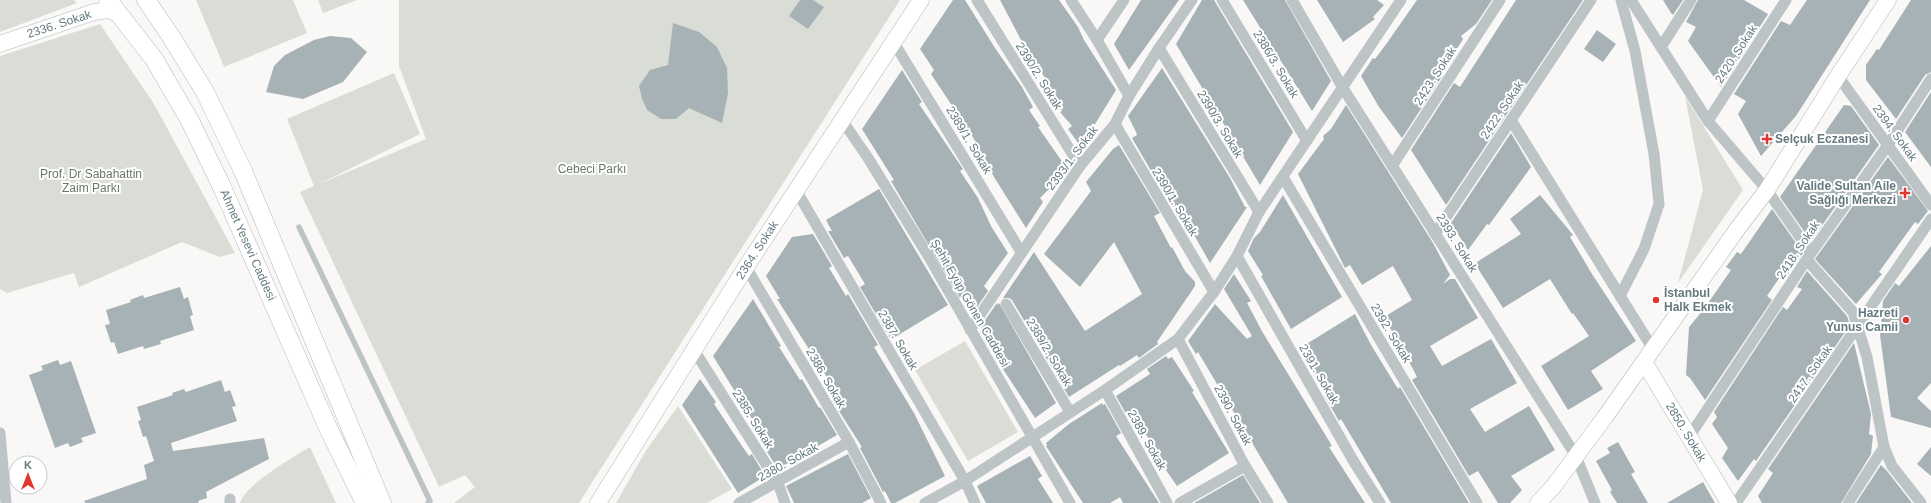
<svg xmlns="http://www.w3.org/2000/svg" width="1931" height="503" viewBox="0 0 1931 503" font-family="Arial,sans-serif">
  <rect width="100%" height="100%" fill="#f9f8f6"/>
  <!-- green -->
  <g fill="#daddd5">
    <path d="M0,0H74L77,3L0,32Z"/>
    <path d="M196,0H293L307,33L224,67Z"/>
    <path d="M318,0H357L323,13Z"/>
    <path d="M399,0H900L579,503H454L475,487L465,475L439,487L300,192L314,186L287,119L394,73L420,134L319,184L426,139L399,66Z"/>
    <path d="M100,24L154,104L235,253L220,257L182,242L79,287L74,273L7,293L0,289V56Z"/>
    <path d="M1685,96L1743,190L1678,283L1703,190Z"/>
    <path d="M965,341L1018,432L968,461L915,370Z"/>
    <path d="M678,406L732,489L707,503H616L645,452Z"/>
    <path d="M310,447L336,503H240C245,485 293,457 310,447Z"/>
  </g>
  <!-- building -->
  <g fill="#a6b2b5">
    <path d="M800,0H813L824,7L808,29L789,16Z"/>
    <path d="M953,0H965L995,48L1022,87L1033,107L1029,110L1040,126L1038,127L1068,170L1040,198L1043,202L1026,228L994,177L974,139L931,74L934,70L920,49Z"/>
    <path d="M1000,0H1059L1078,27L1084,40L1116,90L1081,147L1068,129L1072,126L1060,112L1062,111L1047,81L1021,40Z"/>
    <path d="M1141,0H1179L1129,70L1114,44Z"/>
    <path d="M1202,0H1214L1293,132L1260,185L1176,44Z"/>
    <path d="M1243,0H1285L1331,81L1312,111Z"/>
    <path d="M1317,0H1377L1384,5L1373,17L1375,19L1343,42Z"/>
    <path d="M1417,0H1492L1476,24L1461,36L1463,39L1441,75H1443L1402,138L1379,107L1361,76L1373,58L1375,59L1387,43Z"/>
    <path d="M1516,0H1583L1446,205L1411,150L1454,83L1460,87Z"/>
    <path d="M1663,0H1683L1673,15L1671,13Z"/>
    <path d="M1698,0H1744L1768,14L1721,87L1688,41L1696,27L1686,22Z"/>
    <path d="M1807,0H1870L1796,116L1761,156L1738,114L1746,101L1734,94L1781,21L1790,25Z"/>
    <path d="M1911,0H1931V72L1925,75L1896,119L1866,80V65L1877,49L1879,50Z"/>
    <path d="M673,23L699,32L717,47L727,68L728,93L722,123L689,108L676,119H661L647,110L642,99L639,86L650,70L668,65Z"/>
    <path d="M1597,30L1616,44L1603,62L1584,49Z"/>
    <path d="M330,36L351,38L367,52L343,82L303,99L266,92L274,66L285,55L314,40Z"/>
    <path d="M1162,68L1230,178L1245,207H1247L1210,263L1177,205L1172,207L1132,138L1137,135L1136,132L1128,116Z"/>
    <path d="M902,70L922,102L919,104L963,169L960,171L978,198L991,226L1008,253L984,286L988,291L973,313L962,296L960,298L891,181L894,180L887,169L862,129Z"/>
    <path d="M1931,92V167L1905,132Z"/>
    <path d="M1346,105L1433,243L1450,275L1443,284L1450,279H1455L1478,318L1430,346L1442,366L1491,339L1517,383L1470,409L1485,432L1529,406L1555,450L1511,476L1522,490L1510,503H1498L1478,471L1469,476L1412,380L1417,377L1413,369L1384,317L1412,300L1393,266L1362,285L1350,265L1345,268L1298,174L1324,139L1323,136L1331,129Z"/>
    <path d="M1844,105L1851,106L1879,145L1811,241L1780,197Z"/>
    <path d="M1511,133L1531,167L1489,225L1487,224L1468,250L1451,223Z"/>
    <path d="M1119,145L1160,213L1154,216L1171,248L1172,247L1185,271L1195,282V286L1157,342L1158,344L1139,358L1137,355L1120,366L1119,365L1069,397L1012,300L1009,298H1003L1034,252L1085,331L1142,294L1114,242L1080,287L1044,254L1091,191L1086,182L1113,149Z"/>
    <path d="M1888,157L1928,211L1918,224L1915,222L1879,272L1882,274L1856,304L1815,259Z"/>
    <path d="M879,189L948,305L895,337L894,335L890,338L860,287L865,284L848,256L844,258L828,231H832L826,220Z"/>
    <path d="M1283,195L1342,297L1291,329L1261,276L1263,275L1248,251L1254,238L1260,232Z"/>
    <path d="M1540,195L1573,235L1570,237L1592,274L1636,341L1591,371L1603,389L1568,410L1541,366L1589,336L1573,313L1572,314L1550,279L1503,308L1477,267V262L1521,234L1510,219Z"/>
    <path d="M1772,209L1803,253L1785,279L1780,277L1767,296L1772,300L1705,400L1690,378L1686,375L1689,327L1704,309L1731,270L1726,267L1737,252L1741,254Z"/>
    <path d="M813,234L832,266L829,268L846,296L848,294L878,345L874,347L914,413L945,476L895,503H891L885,491L883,492L860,448L862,447L832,400L839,396L777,299H780L766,276L792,237Z"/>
    <path d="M1931,246V383L1917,398L1931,411V428L1891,417L1880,335L1883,301L1895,283L1899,286Z"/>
    <path d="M1807,271L1847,316L1850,325L1756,461L1754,459L1738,481L1722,458L1728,448L1712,424L1717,417L1714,412L1783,307L1787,310L1802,289L1797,287Z"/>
    <path d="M1234,274L1251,301L1247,303L1263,333L1323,431L1332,446L1329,447L1365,503H1288L1198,352L1196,354L1188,341L1215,304L1247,339L1252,336L1224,289Z"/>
    <path d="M180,287L184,299L188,297L193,315L190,316L194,330L160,341L161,344L144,349L143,346L118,354L114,342L111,343L105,325L110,324L106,310L131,302L130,300L143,295L144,298Z"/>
    <path d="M753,299L781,346L779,347L800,380L802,379L819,408L820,407L837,435L778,469L764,447L768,445L713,356Z"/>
    <path d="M997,303L998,305L999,303L1056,403L1035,418L1001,366L1003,364L980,332L982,328L981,326Z"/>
    <path d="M1355,314L1371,345L1398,389L1400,387L1469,503H1391L1341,419L1339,421L1324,395L1327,393L1300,348Z"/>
    <path d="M1854,343L1871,414L1869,434L1873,436L1871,454L1841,503H1762L1758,496L1773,473L1768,469Z"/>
    <path d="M1166,356L1168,359L1172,357L1194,391L1192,392L1229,453L1177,486L1159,460L1161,459L1152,443L1138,423L1133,426L1116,396L1150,374L1147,369Z"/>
    <path d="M58,360L60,365L71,361L96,433L81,438L83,442L70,447L68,443L55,448L29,375L43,370L41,366Z"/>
    <path d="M700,379L716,402L714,404L742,446L749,456L752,454L765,476L738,493L682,405Z"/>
    <path d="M221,380L225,392L230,390L236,406L232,407L237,421L171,443L173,451L264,438L269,459L206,492L207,498L198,501L199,503H85L84,501L147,479L144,465L154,461L146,436L143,437L138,421L141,420L137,407L173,395L172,393L184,389L186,392Z"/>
    <path d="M1102,403L1103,405L1105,404L1121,433L1116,436L1159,503H1123L1120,497L1110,503H1083L1046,446L1047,445L1046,443L1069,424Z"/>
    <path d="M1618,442L1635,472L1631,474L1648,503H1617L1610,492L1612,490L1596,461L1610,453L1607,448Z"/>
    <path d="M1931,447V476L1917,464Z"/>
    <path d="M848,454L871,498L862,503H794L786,486Z"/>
    <path d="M1030,456L1042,476L1038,479L1053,503H986L977,486Z"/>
    <path d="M1881,465L1887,471L1912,503H1856Z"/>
    <path d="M1243,475L1260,503H1194L1217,490Z"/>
    <path d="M1703,482L1715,503H1667Z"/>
  </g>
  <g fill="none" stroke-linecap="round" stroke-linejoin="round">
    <!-- secondary casing -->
    <g stroke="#afb8bb" stroke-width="17">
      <g id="secondary">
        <path d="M0,44L94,12L109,10L118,14"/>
        <path d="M1644,362L1729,503"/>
        <path d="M598,503L746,267L921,0"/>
        <path d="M1538,503L1553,487L1605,417L1738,228L1767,190L1838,76L1888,0"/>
      </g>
    </g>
    <!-- primary casing -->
    <g stroke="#b1b8ba" stroke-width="19">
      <g id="primary">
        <path d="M108,0L154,59L190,121L222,187L329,430L365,503"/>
        <path d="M146,0L170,35L205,92L243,171L382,503"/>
      </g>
    </g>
    <!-- lane -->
    <path stroke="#bdc4c6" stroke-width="5.5" d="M299,227L430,501L428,503"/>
    <!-- street -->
    <g stroke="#bdc4c6" stroke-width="11">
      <path d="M977,0L1080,166"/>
      <path d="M1071,0L1097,40L1129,96"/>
      <path d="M1222,0L1307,141"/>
      <path d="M1292,0L1343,88L1576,456L1595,503"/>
      <path d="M1631,0L1708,121L1767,190L1811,253"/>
      <path d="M1097,40L1124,0"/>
      <path d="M893,41L1021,252"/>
      <path d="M1661,47L1691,0"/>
      <path d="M1159,48L1259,212"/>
      <path d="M1838,76L1931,205"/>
      <path d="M842,120L868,158L929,257L1070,503"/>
      <path d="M1511,120L1653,349"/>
      <path d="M1708,121L1786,0"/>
      <path d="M1115,124L1214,292"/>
      <path d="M1392,166L1500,0"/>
      <path d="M1283,177L1477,503"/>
      <path d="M796,190L965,481L975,503"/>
      <path d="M1435,234L1591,0"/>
      <path d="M1237,256L1354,462L1380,503"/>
      <path d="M1807,260L1853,312L1867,357L1884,447L1892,466L1921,503"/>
      <path d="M746,267L849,442L881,503"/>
      <path d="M1620,296L1644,249L1659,204L1654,154L1635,51L1621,0"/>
      <path d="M1006,304L1070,412"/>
      <path d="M970,330L1080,166L1115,124L1129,96L1159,48L1192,0"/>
      <path d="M1178,339L1245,466L1268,503"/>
      <path d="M694,350L778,483L785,503"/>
      <path d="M1105,390L1167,503"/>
      <path d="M0,433L6,503"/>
      <path d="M1689,437L1811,253L1888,145L1931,79"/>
      <path d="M230,503V499"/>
      <path d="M739,503L849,442"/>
      <path d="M925,503L965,481L1105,390L1178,339L1214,292L1237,256L1259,212L1401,0"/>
      <path d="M1180,503L1245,466"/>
      <path d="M1736,503L1931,219"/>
      <path d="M1848,503L1884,447"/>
    </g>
    <!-- secondary -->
    <use href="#secondary" stroke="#fff" stroke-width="16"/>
    <!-- primary -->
    <use href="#primary" stroke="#fff" stroke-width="18"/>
  </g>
  <!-- markers -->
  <g fill="#df3730" stroke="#fff" stroke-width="1.5">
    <path d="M1765 133h4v4h4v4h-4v4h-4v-4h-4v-4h4z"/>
    <path d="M1903 187h4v4h4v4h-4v4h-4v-4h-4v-4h4z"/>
    <circle cx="1656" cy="300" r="4"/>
    <circle cx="1906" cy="320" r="4"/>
  </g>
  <g text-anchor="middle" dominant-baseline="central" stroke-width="4" stroke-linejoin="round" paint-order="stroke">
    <!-- street labels -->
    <g font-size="12" fill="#647a80" stroke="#fff">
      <text transform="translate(59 24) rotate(-18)">2336. Sokak</text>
      <text transform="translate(1736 54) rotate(-57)">2420. Sokak</text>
      <text transform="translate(1276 64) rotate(59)">2386/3. Sokak</text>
      <text transform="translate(1039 76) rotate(58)">2390/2. Sokak</text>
      <text transform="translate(1435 76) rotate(-57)">2423. Sokak</text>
      <text transform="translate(1502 110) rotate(-56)">2422. Sokak</text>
      <text transform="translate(1220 124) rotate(59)">2390/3. Sokak</text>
      <text transform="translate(1895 133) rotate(54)">2394. Sokak</text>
      <text transform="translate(969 140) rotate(59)">2389/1. Sokak</text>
      <text transform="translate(1072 158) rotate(-53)">2393/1. Sokak</text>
      <text transform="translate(1175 202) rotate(59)">2390/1. Sokak</text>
      <text transform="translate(1457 243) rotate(58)">2393. Sokak</text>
      <text transform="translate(248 245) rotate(66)">Ahmet Yesevi Caddesi</text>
      <text transform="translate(757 250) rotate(-57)">2364. Sokak</text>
      <text transform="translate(1798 250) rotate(-56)">2418. Sokak</text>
      <text transform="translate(970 303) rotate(60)">Şehit Eyüp Gönen Caddesi</text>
      <text transform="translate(1391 333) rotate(59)">2392. Sokak</text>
      <text transform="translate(898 340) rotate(60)">2387. Sokak</text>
      <text transform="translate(1049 352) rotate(59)">2389/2. Sokak</text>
      <text transform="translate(1319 374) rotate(60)">2391. Sokak</text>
      <text transform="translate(1810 374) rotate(-55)">2417. Sokak</text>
      <text transform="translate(826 378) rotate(60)">2386. Sokak</text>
      <text transform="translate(1233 415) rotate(62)">2390. Sokak</text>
      <text transform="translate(753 419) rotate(58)">2385. Sokak</text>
      <text transform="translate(1686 432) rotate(59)">2850. Sokak</text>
      <text transform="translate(1147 440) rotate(61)">2389. Sokak</text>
      <text transform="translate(788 462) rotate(-29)">2380. Sokak</text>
    </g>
    <!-- poi labels -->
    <g font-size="12" font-weight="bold" fill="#647a80" stroke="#fff" text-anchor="start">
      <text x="1775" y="139">Selçuk Eczanesi</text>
      <text x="1896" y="186" text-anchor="end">Valide Sultan Aile<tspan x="1896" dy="14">Sağlığı Merkezi</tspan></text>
      <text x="1664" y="293">İstanbul<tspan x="1664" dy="14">Halk Ekmek</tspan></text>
      <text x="1898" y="313" text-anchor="end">Hazreti<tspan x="1898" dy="14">Yunus Camii</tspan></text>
    </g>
    <!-- park labels -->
    <g font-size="12" fill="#6b7963" stroke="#fff">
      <text x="592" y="169">Cebeci Parkı</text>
      <text x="91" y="174">Prof. Dr Sabahattin<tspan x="91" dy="14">Zaim Parkı</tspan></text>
    </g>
  </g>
  <!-- north arrow -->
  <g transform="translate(28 475)"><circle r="19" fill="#ffffff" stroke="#c1cacc"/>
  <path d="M0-3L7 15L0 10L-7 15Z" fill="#df3730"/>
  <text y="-6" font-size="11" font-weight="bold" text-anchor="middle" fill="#647a80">K</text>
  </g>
</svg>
